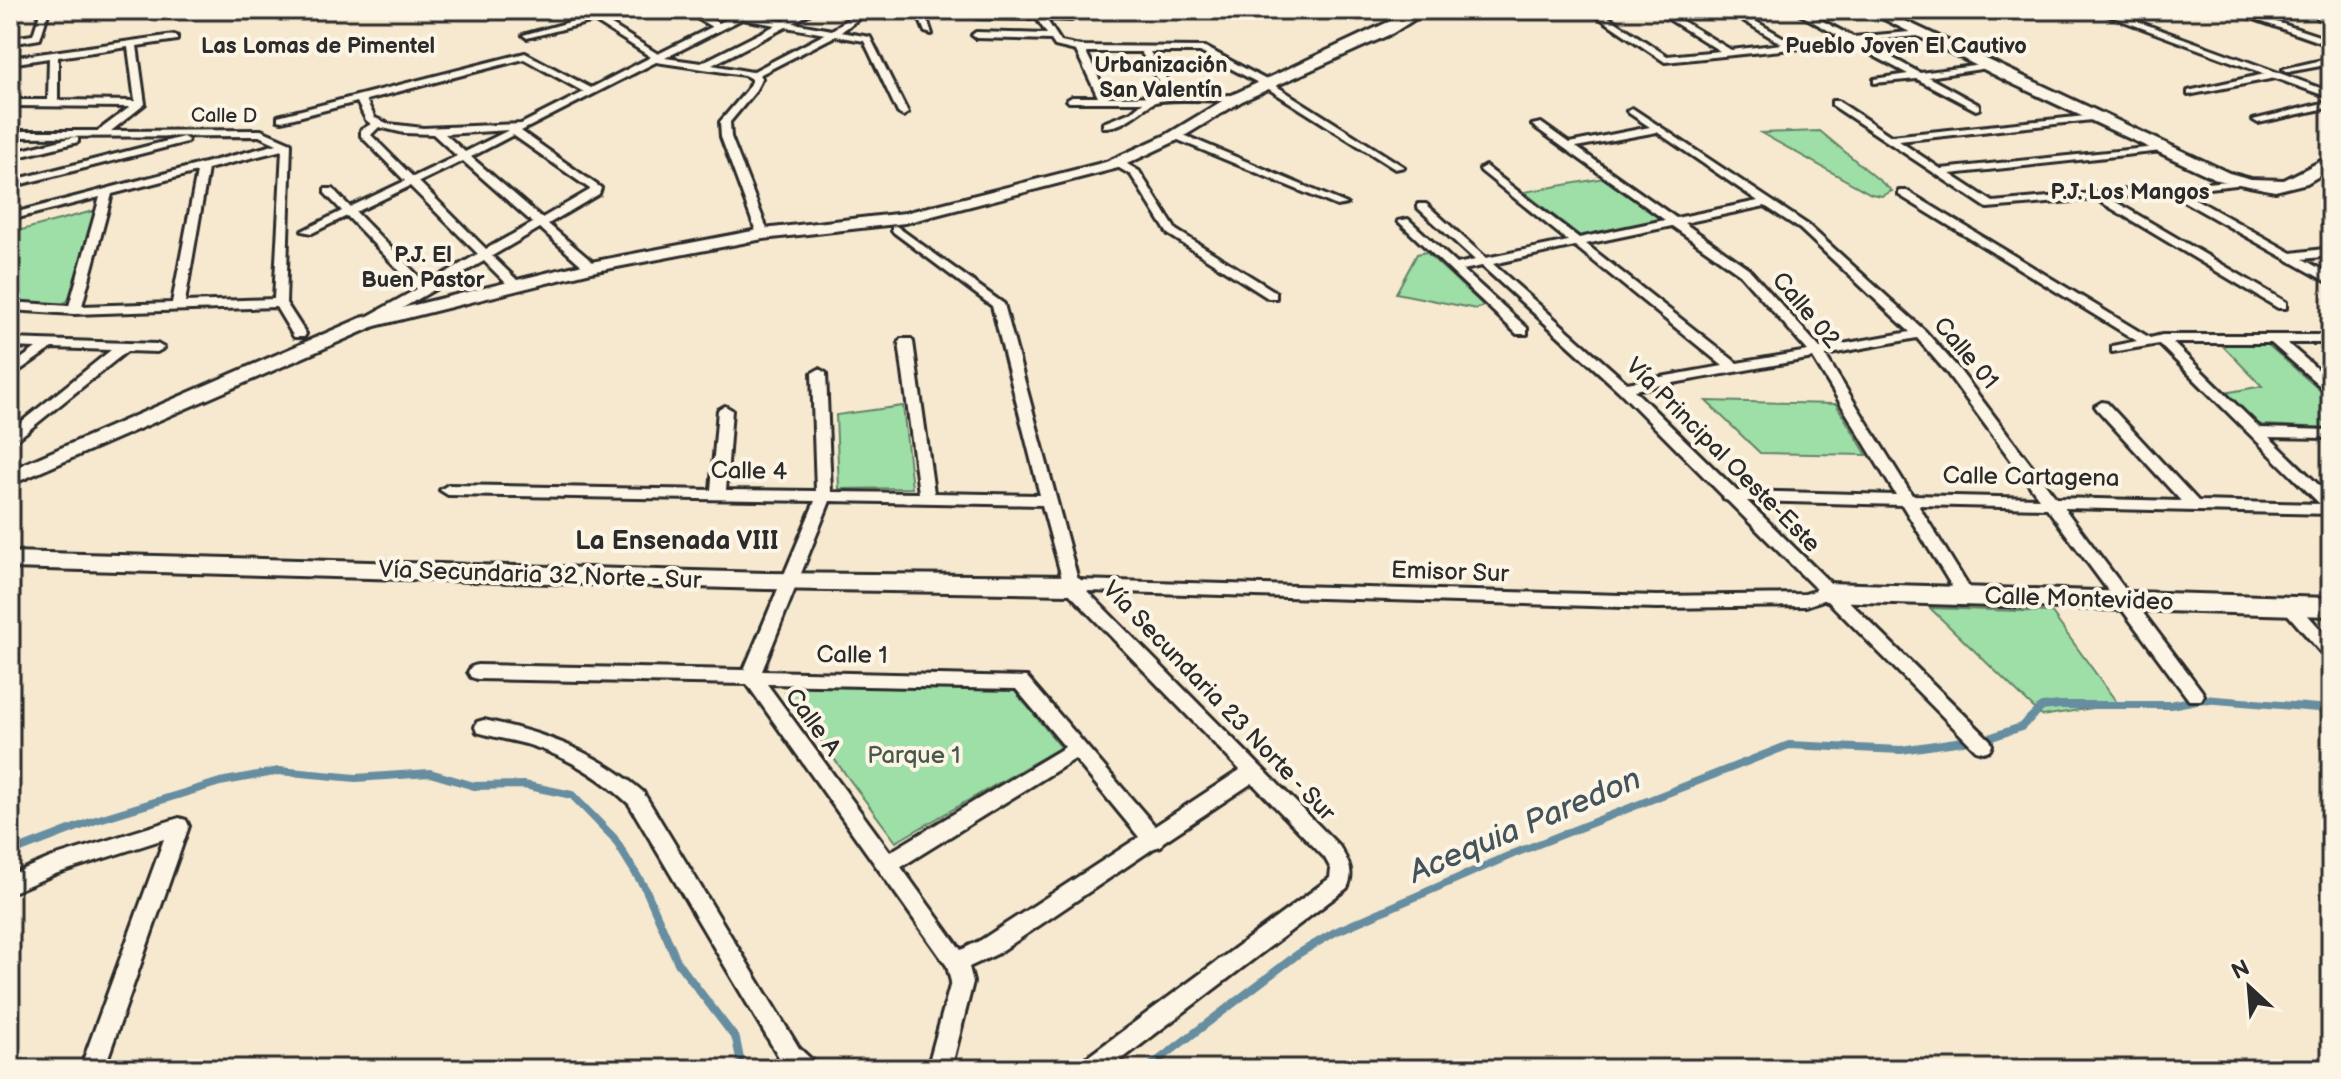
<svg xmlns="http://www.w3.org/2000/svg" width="2341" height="1079" viewBox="0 0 2341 1079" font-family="'Balsamiq Sans',sans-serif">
  <rect width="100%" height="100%" fill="#f6e9cf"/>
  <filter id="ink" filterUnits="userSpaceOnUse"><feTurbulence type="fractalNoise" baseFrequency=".0125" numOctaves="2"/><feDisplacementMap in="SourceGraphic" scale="16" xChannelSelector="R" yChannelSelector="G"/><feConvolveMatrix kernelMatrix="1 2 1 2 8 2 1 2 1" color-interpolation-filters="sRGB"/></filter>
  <g filter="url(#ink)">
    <!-- green -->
    <g fill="#9edea7" stroke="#648469" stroke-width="2">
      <path d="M1820,131L1892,191L1882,196L1871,194L1761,133Z"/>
      <path d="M1604,178L1663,221L1581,237L1524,192Z"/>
      <path d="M97,210L68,301L58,306L10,302V233Z"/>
      <path d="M1426,252L1484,306L1476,309L1396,293L1417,254Z"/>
      <path d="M2220,343L2267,344L2331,400V428L2262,425L2252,422L2225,393L2262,386Z"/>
      <path d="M1706,401L1836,404L1867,455L1760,453Z"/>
      <path d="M903,406L912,488L839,489L836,415Z"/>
      <path d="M1930,608L2051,612L2118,704L2042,716Z"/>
      <path d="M794,685L1013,689L1061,747L896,842L785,693Z"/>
    </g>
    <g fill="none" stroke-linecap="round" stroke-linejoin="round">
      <!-- stream -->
      <g stroke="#668da0" stroke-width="8">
        <path d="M1986,739L2021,727L2042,707L2060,705H2170L2203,699L2331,709"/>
        <path d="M10,853L96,820L220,782L279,771L356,778L430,773L474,786L524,785L572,795L614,838L646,890L678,963L736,1039L742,1069"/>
        <path d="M1147,1069L1298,954L1335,932L1513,854L1789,745L1901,750L1963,741"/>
      </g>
      <!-- street casing -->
      <g stroke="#2b2b2b" stroke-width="6">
        <g id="street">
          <path d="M41,10H49L40,39L10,44V38L33,35Z"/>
          <path d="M619,10H633L602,19L658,54L712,27L683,10H693L719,23L746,10H756L749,15L784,21L806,10H816L793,23L832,30L861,10H870L841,32L870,37L908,113L903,116L898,113L864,41L835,36L759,75L762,78L754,93L730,122L731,137L769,234L763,237L757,234L721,137L720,122L747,90L752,79L744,75L656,62L521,131L601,188L599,194L548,224L595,264V270H587L540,228L492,256L518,281V287H510L484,261L373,325H363V319L417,289L347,216L312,233L302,231L342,211L325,193V189H333L350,207L405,181L361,136V130L371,124L366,120L357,102L282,121L278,120V116L525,53L591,88L651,57L594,21L527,38L523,35L588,17L587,13L597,15ZM742,19L776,25L701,63L665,58ZM786,27L825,34L752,72L712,65ZM524,59L584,92L521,124L423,128L389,124L375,118L366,100ZM379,127L404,133L433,134L457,156L413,177L371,135ZM509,130L465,152L445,134ZM513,135L590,189V190L542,218L471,157ZM463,161L533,223L486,249L419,182ZM410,186L478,254L426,284L356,212Z"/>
          <path d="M916,10H924L932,34L925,32Z"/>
          <path d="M1032,10H1040L1043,14L1074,15L1075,17L1071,20L1046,19L1061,42L1080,46L1205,47L1270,82L1404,167L1395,169L1264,86L1200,52H1150L1177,96L1237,95L1240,96V100C1221,103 1167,96 1153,103C1137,112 1124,128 1103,127V123L1131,112L1143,102H1069L1067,100L1072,97H1098L1076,51L1055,46L1051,40L976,38L972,35L976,32L1047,34L1037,19L977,18L973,15L977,12L1034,14ZM1086,52H1141L1168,96L1108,97Z"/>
          <path d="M1588,10H1598L1667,56L1720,51L1654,10H1664L1731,50L1782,44L1726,10H1736L1793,43L1842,38L1792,10H1802L1853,37L1921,31L1922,33L1918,36L1861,41L1920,73L1989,64L1994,67L1928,77L1979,105V109L1976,110L1917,79L1874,83V79L1908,74L1850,43L1665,62Z"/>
          <path d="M2094,10H2106L2331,92V98L2275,78L2188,95V91L2265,74Z"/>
          <path d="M2228,10H2240L2331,40V46Z"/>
          <path d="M2321,14L2331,15V21L2318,19V15Z"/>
          <path d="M174,35L177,36V40L137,46L145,104L111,131L261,130L291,143L286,303L306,334L304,337H294L276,307L74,314L10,310V302L69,306L100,197L10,220V214L277,144L259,136L10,137V131H98L130,107L10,106V100H48L49,58L10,64V58ZM128,47L135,101L58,100V57ZM282,150L274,299L185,302L208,169ZM197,172L172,303L82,306L112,194Z"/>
          <path d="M2331,58V64L2288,72L2283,69Z"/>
          <path d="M1832,101H1838L1891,136L2095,115L2097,117L2092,120L1899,141L1941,169L2166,146V150L2162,151L1950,174L1993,202L2240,180L2241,182L2236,185L2181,191L2292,253L2331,248V256L2303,259L2331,275V284L2167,192L2109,198L2286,302V308H2278L2096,199L1987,208L1832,105Z"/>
          <path d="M2331,101V107L2258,123L2253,120Z"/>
          <path d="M1632,108L1808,225L1925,331L1957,367L2056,498L2181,501L2097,409L2095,406L2102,402L2107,403L2198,501L2320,504L2159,344L2112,352V346L2137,341L1899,195V191H1907L2150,338L2162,335H2331V343H2287L2331,381V392L2326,391L2271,343H2173L2260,428L2331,430V438L2269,437L2331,497V514L2064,508L2201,690L2204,695L2201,700H2189L2047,508L1918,505L1973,594L1965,600L1959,598L1902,505L1747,501L1990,740L1992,745L1990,750L1983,752L1976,750L1826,599L1806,606L1657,608L1087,591L1339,846C1348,861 1355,872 1347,888L1109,1069H1078L1082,1061L1330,878L1331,869L1325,858L1252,783L1163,842L1161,846L1154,848L997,954L969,967L973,982L951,1069H927L951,982L947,966L747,684L477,679L471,677L468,672L471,667L477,665L744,670L815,501L448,495L440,490L448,485L711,490L718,410L725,406L732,410L726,490L816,491L812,373L819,369L826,373L831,492L919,493L899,342L901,339H911L913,342L934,493L1040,495L992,306L892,231V227L896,226L1004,304L1078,580L1657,596L1805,594L1817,590L1728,501L1724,499L1722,495L1619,391L1482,266L1463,270L1527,328V334H1517L1398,221L1408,219L1457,264L1475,260L1418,208V204H1426L1486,258L1568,241L1481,171L1480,169L1485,166L1579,238L1665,220L1532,125L1541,123L1569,143L1650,127L1629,113L1627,111ZM1657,132L1758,201L1676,218L1576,147ZM1765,206L1800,229L1910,332L1820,348L1748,268L1684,223ZM1672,226L1740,274L1808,351L1737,363L1586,244ZM1575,246L1723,366L1627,383L1493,264ZM1917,338L1947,373L2039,498L1912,495L1825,355ZM1813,358L1896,495L1737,491L1634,390ZM830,501L1042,505L1065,589L1240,770L1155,826L1027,677L762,671ZM767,684L1016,689L1065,747L890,852ZM1075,759L1139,837L981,940L961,950L901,867Z"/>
          <path d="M1171,133H1179L1347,204L1337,206L1171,137Z"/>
          <path d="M74,137L78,138V142L10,159V153Z"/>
          <path d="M183,137L188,140L187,142L10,187V181Z"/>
          <path d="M1114,161H1122L1139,171L1176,230L1276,292V298H1268L1168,234L1131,175L1114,165Z"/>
          <path d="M10,339L157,344L164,348L157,352L127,351L15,441L10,442V431L111,350L52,348L10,377V367L36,348L10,347Z"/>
          <path d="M2290,600L2296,602L2331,641V658L2325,657L2284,610L2282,606L2284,602Z"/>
          <path d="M484,720C544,733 596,751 643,792L799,1048L813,1061L817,1069H788L783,1064L629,804C599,776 566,756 526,744C510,740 493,737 477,732L475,727L477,722Z"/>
          <path d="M179,818L186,820L189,826L104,1069H80L164,839L55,874L10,893V875L50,858Z"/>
        </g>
      </g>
      <!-- secondary casing -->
      <g stroke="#2b2b2b" stroke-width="6">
        <g id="secondary">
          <path d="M1414,10H1429L1393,33L1242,101L1176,141L1118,168L905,223L763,239L591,272L375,326L10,485V470L361,318L591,262L763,229L905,213L1106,162L1166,135L1232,95Z"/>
          <path d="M1866,10H1882L2229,173L2251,179L2284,180L2331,156V169L2307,183L2275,191L2218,180L2009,82Z"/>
          <path d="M10,552L766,573L1071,576L1080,579L1083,585L1080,591L1071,594L766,589L10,568Z"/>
          <path d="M1827,583L2331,598V616L1827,601L1818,598L1814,592L1818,586Z"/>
        </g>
      </g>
      <!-- street -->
      <use href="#street" fill="#fcf5e5" fill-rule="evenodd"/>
      <!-- secondary -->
      <use href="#secondary" fill="#fcf5e5" fill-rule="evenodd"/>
    </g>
  </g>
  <g text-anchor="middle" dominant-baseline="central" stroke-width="8" stroke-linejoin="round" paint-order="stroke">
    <!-- far-street labels -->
    <g font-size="20" fill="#2b2b2b" stroke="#fcf5e5">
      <text transform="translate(224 116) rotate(1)">Calle D</text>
    </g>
    <!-- far-neighbourhood labels -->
    <g font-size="22" font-weight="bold" fill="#2b2b2b" stroke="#fcf5e5">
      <text x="318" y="46">Las Lomas de Pimentel</text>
      <text x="1906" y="46">Pueblo Joven El Cautivo</text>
      <text x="1161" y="65">Urbanización<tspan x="1161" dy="25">San Valentín</tspan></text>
      <text x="2130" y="192">P.J. Los Mangos</text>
      <text x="423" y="255">P.J. El<tspan x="423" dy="25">Buen Pastor</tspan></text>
    </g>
    <!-- street labels -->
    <g font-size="24" fill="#2b2b2b" stroke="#fcf5e5">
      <text transform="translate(1806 310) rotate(50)">Calle 02</text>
      <text transform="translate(1966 353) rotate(50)">Calle 01</text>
      <text transform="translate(1723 455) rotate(45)">Vía Principal Oeste-Este</text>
      <text transform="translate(749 471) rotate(1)">Calle 4</text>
      <text transform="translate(2031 477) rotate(1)">Calle Cartagena</text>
      <text transform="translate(1450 572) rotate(2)">Emisor Sur</text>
      <text transform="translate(540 575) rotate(2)">Vía Secundaria 32 Norte - Sur</text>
      <text transform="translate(2079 599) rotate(2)">Calle Montevideo</text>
      <text transform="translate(852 655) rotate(1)">Calle 1</text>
      <text transform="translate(1219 701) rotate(46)">Vía Secundaria 23 Norte - Sur</text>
      <text transform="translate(813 722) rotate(54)">Calle A</text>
    </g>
    <!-- park labels -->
    <g font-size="24" fill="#48584a" stroke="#fcf5e5">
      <text x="914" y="755">Parque 1</text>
    </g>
    <!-- neighbourhood labels -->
    <g font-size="26" font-weight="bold" fill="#2b2b2b" stroke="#fcf5e5">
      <text x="677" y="541">La Ensenada VIII</text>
    </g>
    <!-- near-water labels -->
    <g font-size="32" font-style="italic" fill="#44545c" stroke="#fcf5e5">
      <text transform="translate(1525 826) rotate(-23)">Acequia Paredon</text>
    </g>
  </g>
  <!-- margin -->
  <rect width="2341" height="1079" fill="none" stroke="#fcf5e5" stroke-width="40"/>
  <rect x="20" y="20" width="2301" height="1039" fill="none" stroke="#2b2b2b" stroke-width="3" filter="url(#ink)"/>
  <!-- north arrow -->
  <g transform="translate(2249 987) rotate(334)" stroke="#fcf5e5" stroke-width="6" paint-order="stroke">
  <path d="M0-6L14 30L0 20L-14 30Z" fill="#2b2b2b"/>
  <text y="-12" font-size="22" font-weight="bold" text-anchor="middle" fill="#2b2b2b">N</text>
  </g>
</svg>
